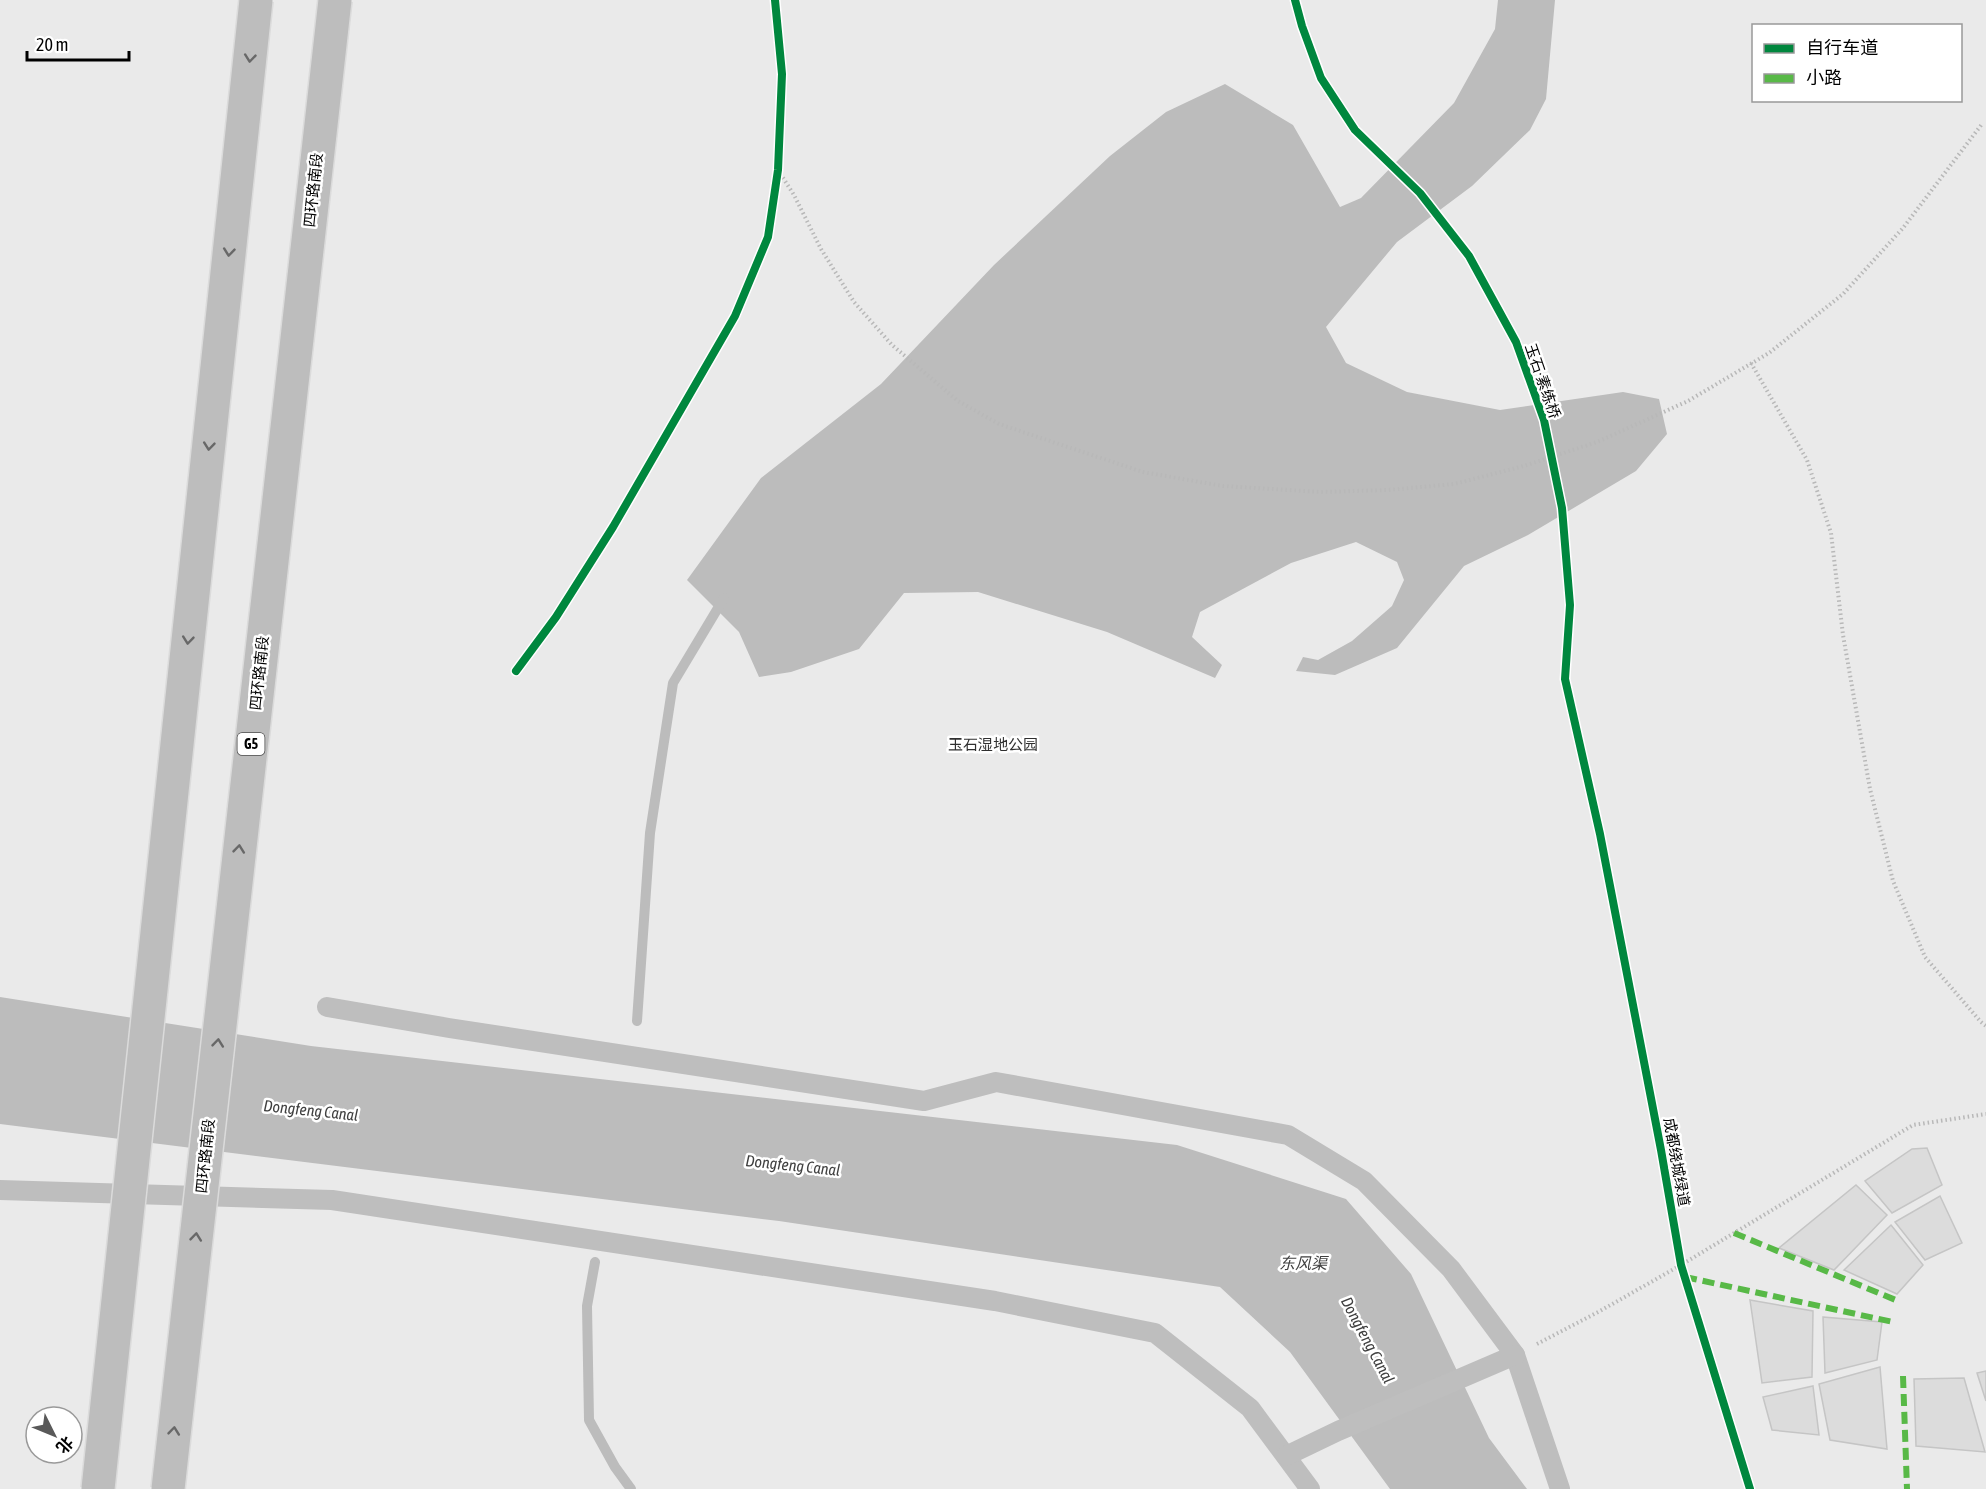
<svg xmlns="http://www.w3.org/2000/svg" width="1986" height="1489" viewBox="0 0 1986 1489" font-family="'Asap Condensed','Noto Sans SC',sans-serif">
  <rect width="100%" height="100%" fill="#fff"/>
  <!-- green -->
  <path fill="#eaeaea" fill-rule="evenodd" d="M0,0H1986V1489H0ZM1754,26H1960V100H1754ZM36,1417H72V1453H36Z"/>
  <!-- water -->
  <g fill="#bcbcbc">
    <path d="M1498,0H1555L1546,99L1530,130L1472,186L1397,242L1326,327L1346,363L1407,392L1500,410L1623,392L1659,399L1667,434L1636,471L1528,535L1464,566L1397,648L1335,675L1296,671L1303,657L1318,660L1352,641L1392,606L1404,580L1397,562L1356,542L1291,563L1200,612L1192,637L1222,665L1215,678L1107,632L978,592L904,593L859,649L791,672L759,677L739,632L687,580L761,478L881,384L994,265L1110,156L1166,112L1225,84L1293,125L1340,207L1361,198L1454,103L1495,29Z"/>
    <path d="M0,997L311,1046L1177,1145L1346,1199L1411,1274L1489,1438L1527,1489H1390L1290,1352L1220,1287L779,1221L0,1124Z"/>
  </g>
  <g fill="none" stroke-linecap="round" stroke-linejoin="round">
    <!-- stream -->
    <g stroke="#bcbcbc" stroke-width="10">
      <path d="M637,1021L650,833L673,683L724,598"/>
      <path d="M595,1262L587,1306L589,1420L615,1467L631,1489"/>
    </g>
  </g>
  <!-- building -->
  <g fill="#dcdcdc" stroke="#c5c5c5" stroke-width="1.5">
    <path d="M1927,1148L1942,1185L1892,1213L1865,1181L1912,1149Z"/>
    <path d="M1856,1185L1887,1215L1834,1270L1779,1248Z"/>
    <path d="M1940,1196L1962,1243L1925,1260L1895,1222Z"/>
    <path d="M1891,1225L1923,1265L1897,1294L1844,1270Z"/>
    <path d="M1750,1300L1813,1311L1812,1377L1762,1383Z"/>
    <path d="M1823,1317L1882,1322L1877,1360L1825,1373Z"/>
    <path d="M1880,1367L1887,1449L1830,1440L1819,1384Z"/>
    <path d="M1986,1371V1401L1977,1373Z"/>
    <path d="M1964,1378L1985,1452L1916,1446L1914,1379Z"/>
    <path d="M1813,1386L1819,1435L1772,1430L1763,1397Z"/>
  </g>
  <g fill="none" stroke-linecap="round" stroke-linejoin="round">
    <!-- path -->
    <g stroke="#b8b8b8" stroke-width="4" stroke-dasharray="1.5 3" stroke-linecap="butt">
      <path d="M778,170L794,195L821,249L854,302L892,345L958,401L999,424L1143,472L1223,486L1321,492L1388,490L1454,484L1524,466L1597,442L1688,401L1769,353L1843,294L1903,228L1982,124"/>
      <path d="M1751,363L1807,460L1831,533L1843,635L1870,789L1893,881L1925,957L1981,1022L1986,1026"/>
      <path d="M1537,1344L1600,1311L1681,1265L1913,1125L1986,1114"/>
    </g>
    <!-- lane -->
    <g stroke="#bebebe" stroke-width="20">
      <path d="M327,1007L449,1028L924,1101L996,1082L1288,1135L1364,1181L1451,1269L1515,1355L1560,1489"/>
      <path d="M0,1190L332,1200L995,1301L1155,1333L1250,1408L1310,1489"/>
      <path d="M1286,1456L1338,1431L1515,1355"/>
    </g>
    <!-- highway-bridge casing -->
    <g stroke="#dbdbdb" stroke-width="36" stroke-linecap="butt">
      <g id="highway-bridge">
        <path d="M98,1489L256,0"/>
        <path d="M168,1489L335,0"/>
      </g>
    </g>
    <!-- highway-bridge -->
    <use href="#highway-bridge" stroke="#bdbdbd" stroke-width="33"/>
    <!-- quiet -->
    <g stroke="#58b947" stroke-width="6" stroke-dasharray="12 6" stroke-linecap="butt">
      <path d="M1734,1233L1898,1301"/>
      <path d="M1685,1277L1893,1322"/>
      <path d="M1903,1376L1907,1489"/>
    </g>
    <!-- cycleway casing -->
    <g stroke="#fff" stroke-width="11">
      <g id="cycleway">
        <path d="M1295,0L1302,26L1321,78L1355,130L1420,193L1469,256L1516,342L1544,420L1562,508L1570,605L1565,679L1600,834L1661,1150L1681,1265L1750,1489"/>
        <path d="M516,671L556,617L613,527L735,316L768,237L778,170L782,74L775,0"/>
      </g>
    </g>
    <!-- cycleway -->
    <use href="#cycleway" stroke="#00873e" stroke-width="8"/>
  </g>
  <!-- one-way arrows -->
  <defs><path id="oneway-chevron" d="M-2-3.5L2.5 0L-2 3.5" fill="none" stroke-width="1.6" stroke-linecap="round" stroke-linejoin="round" transform="scale(1.5)"/></defs>
  <g stroke="#686868">
    <use href="#oneway-chevron" transform="translate(250 58) rotate(96)"/>
    <use href="#oneway-chevron" transform="translate(229 252) rotate(96)"/>
    <use href="#oneway-chevron" transform="translate(209 446) rotate(96)"/>
    <use href="#oneway-chevron" transform="translate(188 640) rotate(96)"/>
    <use href="#oneway-chevron" transform="translate(239 849) rotate(-84)"/>
    <use href="#oneway-chevron" transform="translate(218 1043) rotate(-84)"/>
    <use href="#oneway-chevron" transform="translate(196 1237) rotate(-84)"/>
    <use href="#oneway-chevron" transform="translate(174 1431) rotate(-84)"/>
  </g>
  <g text-anchor="middle" dominant-baseline="central" stroke-width="5" stroke-linejoin="round" paint-order="stroke">
    <!-- shield labels -->
    <rect fill="#fff" stroke="#4c4c4c" stroke-width="1.5" x="237.5" y="733" width="27" height="22" rx="4.5"/>
    <g font-size="14" font-weight="bold" fill="#000">
      <text x="251" y="744">G5</text>
    </g>
    <!-- street labels -->
    <g font-size="15" fill="#000" stroke="#fff">
      <text transform="translate(313 190) rotate(-84)">四环路南段</text>
      <text transform="translate(1543 381) rotate(71)">玉石·素练桥</text>
      <text transform="translate(259 673) rotate(-84)">四环路南段</text>
      <text transform="translate(205 1156) rotate(-84)">四环路南段</text>
      <text transform="translate(1677 1162) rotate(80)">成都绕城绿道</text>
    </g>
    <!-- park labels -->
    <g font-size="15" fill="#2f2f2f" stroke="#fff">
      <text x="993" y="744">玉石湿地公园</text>
    </g>
    <!-- water labels -->
    <g font-size="16" font-style="italic" fill="#404040" stroke="#fff">
      <text transform="translate(311 1110) rotate(6)">Dongfeng Canal</text>
      <text transform="translate(793 1165) rotate(6)">Dongfeng Canal</text>
      <text x="1303" y="1263">东风渠</text>
      <text transform="translate(1368 1340) rotate(62)">Dongfeng Canal</text>
    </g>
  </g>
  <!-- legend -->
  <rect x="1752" y="24" width="210" height="78" fill="#ffffff" stroke="#999999" stroke-width="1.5"/>
  <rect x="1764" y="44" width="30" height="9" fill="#00873e" stroke="#999999" stroke-width="1.5"/>
  <text x="1806" y="54" font-size="18" fill="#000000">自行车道</text>
  <rect x="1764" y="74" width="30" height="9" fill="#58b947" stroke="#999999" stroke-width="1.5"/>
  <text x="1806" y="84" font-size="18" fill="#000000">小路</text>
  <!-- north arrow -->
  <g transform="translate(54 1435) rotate(133)"><circle r="28" fill="#ffffff" stroke="#999999" stroke-width="1.5"/>
  <path d="M0-4.5L10 22L0 15L-10 22Z" fill="#595959"/>
  <text y="-9" font-size="16" font-weight="bold" text-anchor="middle" fill="#000000">北</text>
  </g>
  <!-- scale -->
  <path d="M27 51v9h102v-9" fill="none" stroke="#000000" stroke-width="3"/>
  <text x="36" y="51" font-size="18" fill="#000000" stroke="#ffffff" stroke-width="4.5" paint-order="stroke">20 m</text>
</svg>
